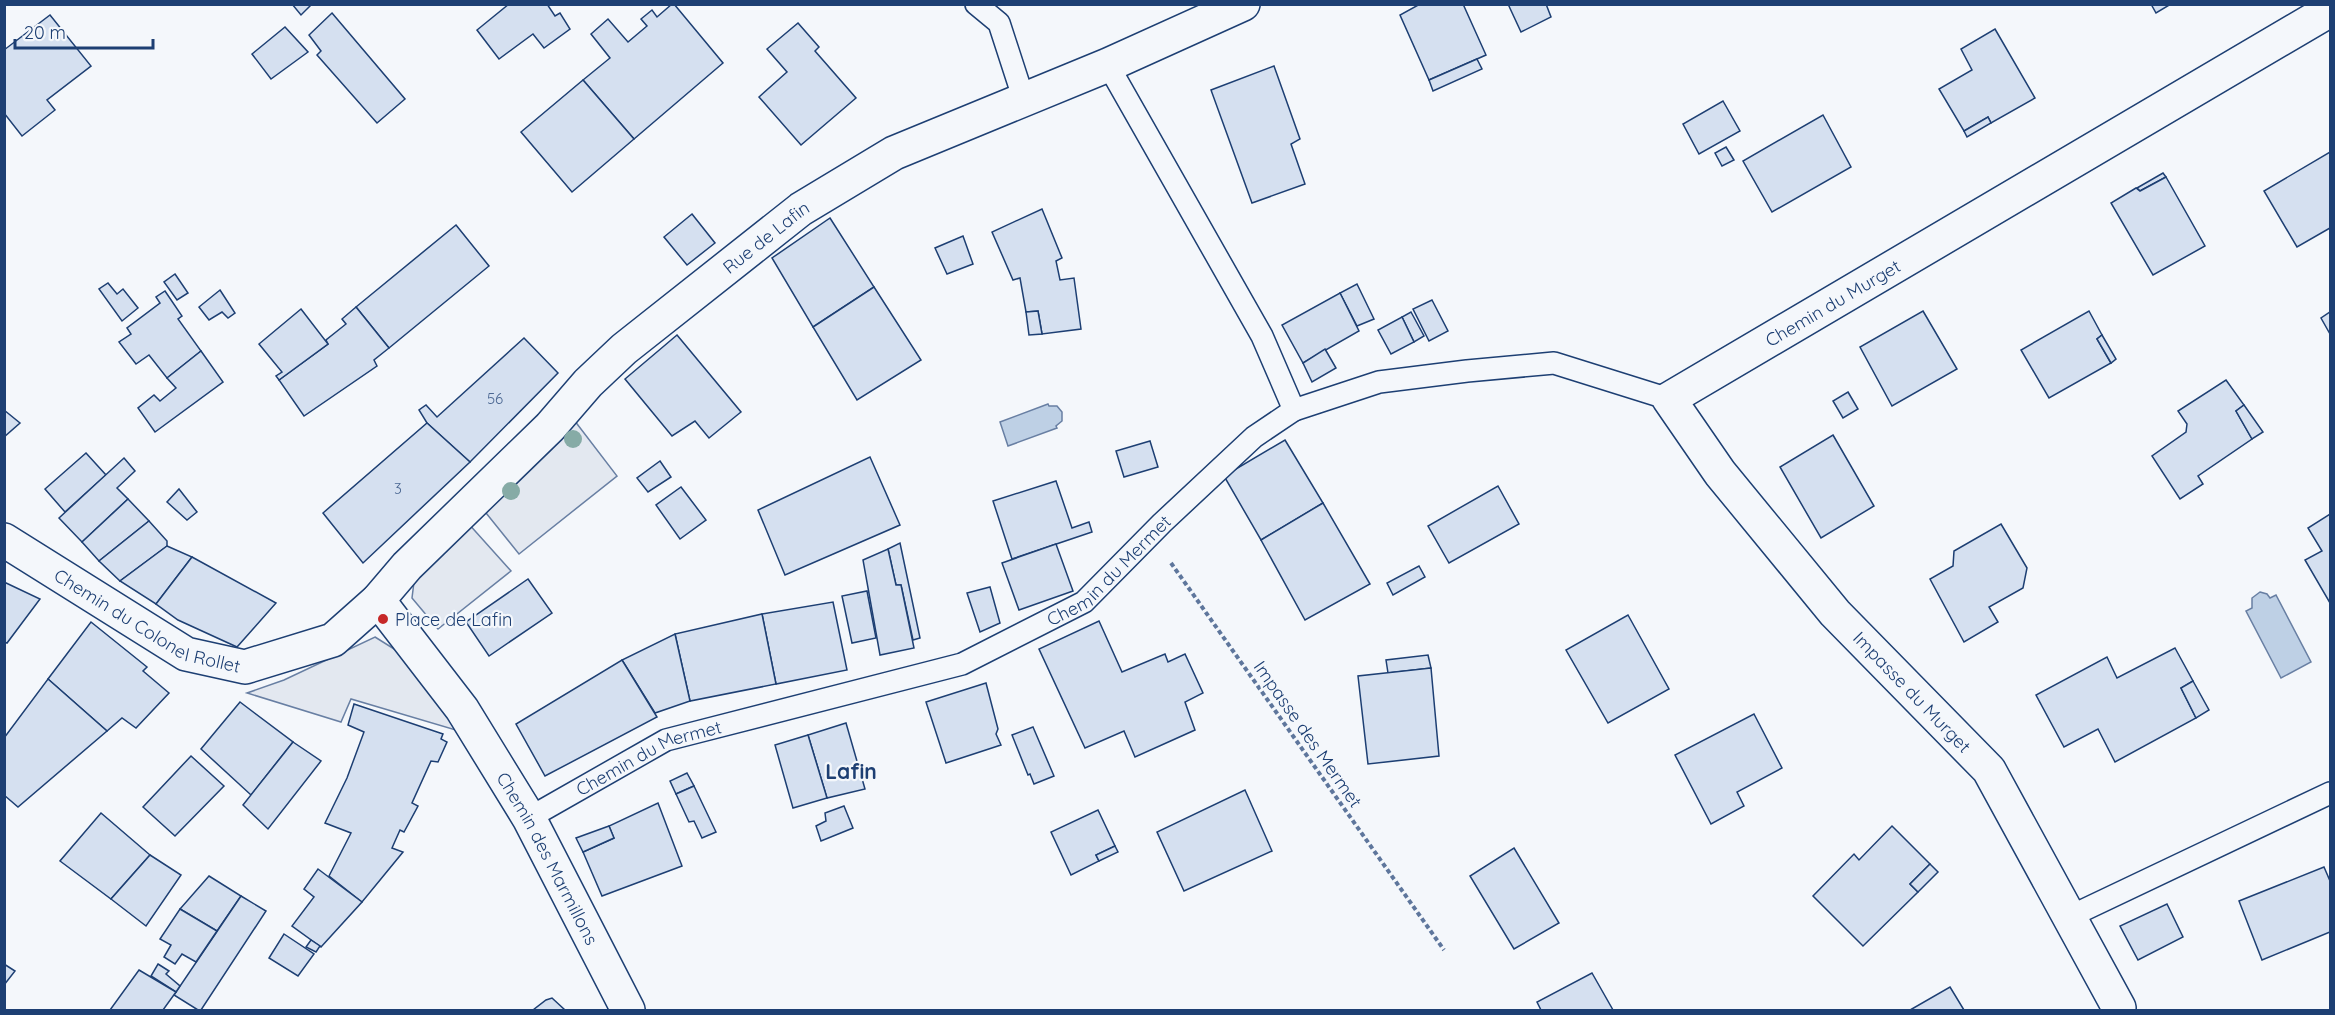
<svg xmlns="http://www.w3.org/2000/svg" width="2335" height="1015" viewBox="0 0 2335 1015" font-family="Quicksand,sans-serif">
  <rect width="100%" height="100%" fill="#f4f7fb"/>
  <!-- parking -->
  <g fill="#e3e8f0" stroke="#687fa3" stroke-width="1.5">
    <path d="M571,416L617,476L519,554L478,503Z"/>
    <path d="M467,522L511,571L438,629L412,598L415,574Z"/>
    <path d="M375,637L407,657L459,731L351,699L341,722L247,693L284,680Z"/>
  </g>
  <!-- water -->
  <g fill="#bed0e5" stroke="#687fa3" stroke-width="1.5">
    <path d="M1048,404L1049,406H1057L1062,412V421L1056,426L1057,428L1008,446L1000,422Z"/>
    <path d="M2260,592L2267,594L2270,598L2276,595L2311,662L2281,678L2246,611L2252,608V598Z"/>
  </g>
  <!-- building -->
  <g fill="#d5e0f0" stroke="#1d3f73" stroke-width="1.5">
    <path d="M292,4H312L301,15Z"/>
    <path d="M509,4H547L555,16L560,13L570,29L544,48L533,34L499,59L477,30Z"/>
    <path d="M672,4H674L723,63L634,139L583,80L610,58L591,34L608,19L628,42L647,26L641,19L652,10L657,17Z"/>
    <path d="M1420,4H1463L1486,55L1429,80L1400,15Z"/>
    <path d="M1508,4H1546L1551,17L1521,32Z"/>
    <path d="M2151,4H2171L2156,13Z"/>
    <path d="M332,13L405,99L377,123L317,55L321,51L309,35Z"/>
    <path d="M50,15L91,66L47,100L55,110L22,136L4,113V50Z"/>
    <path d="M798,23L819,47L815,51L856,98L801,145L759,97L787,72L767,49Z"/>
    <path d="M285,27L308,52L271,79L252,54Z"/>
    <path d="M1995,29L2035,98L1991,123L1988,117L1964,131L1939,89L1972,70L1961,49Z"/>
    <path d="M1477,59L1482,69L1433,91L1429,80Z"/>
    <path d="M1274,66L1300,139L1291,144L1305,184L1252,203L1211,90Z"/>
    <path d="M583,80L634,139L572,192L521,132Z"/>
    <path d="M1723,101L1740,131L1699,154L1683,124Z"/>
    <path d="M1823,115L1851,167L1772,212L1743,161Z"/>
    <path d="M1988,117L1991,123L1967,137L1964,131Z"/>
    <path d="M1726,147L1734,160L1722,166L1715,153Z"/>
    <path d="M2330,152V228L2297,247L2264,191Z"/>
    <path d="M2163,173L2166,177L2140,191L2137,188Z"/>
    <path d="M2166,177L2205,246L2153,275L2111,203L2136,188L2140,191Z"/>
    <path d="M1042,209L1062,258L1056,261L1060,280L1074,278L1081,329L1042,334L1038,311L1026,312L1020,278L1013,280L992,232Z"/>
    <path d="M692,214L715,243L687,265L664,237Z"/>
    <path d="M830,218L874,287L813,327L772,258Z"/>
    <path d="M456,225L489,266L389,348L356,307Z"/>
    <path d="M963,236L973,264L947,274L935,248Z"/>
    <path d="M175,274L188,293L177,300L164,282Z"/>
    <path d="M108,283L117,294L123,289L138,308L122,321L99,289Z"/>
    <path d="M1357,284L1374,319L1357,326L1340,293Z"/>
    <path d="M874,287L921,360L857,400L813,327Z"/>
    <path d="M220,290L235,313L228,318L222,312L209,320L199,307Z"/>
    <path d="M165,291L182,316L178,319L201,351L167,378L149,355L136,364L119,342L131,334L127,328L160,303L156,297Z"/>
    <path d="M1340,293L1359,331L1303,363L1282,325Z"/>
    <path d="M1432,300L1448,331L1429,341L1413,309Z"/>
    <path d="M356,307L389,348L374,360L377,366L304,416L279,380L328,344L326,340L346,324L342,319Z"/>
    <path d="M301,309L328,344L279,380L276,376L282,372L259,344Z"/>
    <path d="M1038,311L1042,334L1029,335L1026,312Z"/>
    <path d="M1923,311L1957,369L1892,406L1860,347Z"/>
    <path d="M2089,311L2102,335L2097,339L2111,363L2049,398L2021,350Z"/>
    <path d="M1411,312L1424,336L1414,342L1402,317Z"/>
    <path d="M2330,312V334L2321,318Z"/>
    <path d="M1402,317L1414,342L1391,354L1378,330Z"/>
    <path d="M677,335L741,412L709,438L695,421L672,436L625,379Z"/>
    <path d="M2102,335L2116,359L2111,363L2097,339Z"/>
    <path d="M524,338L558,373L470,462L427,423L419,410L426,405L437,417Z"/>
    <path d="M1325,349L1336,368L1312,382L1303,363Z"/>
    <path d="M201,351L223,382L155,432L138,408L154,395L160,401L176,388L167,378Z"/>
    <path d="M2226,380L2244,405L2236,411L2252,439L2198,476L2203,484L2180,499L2152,456L2186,432L2187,424L2178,411Z"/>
    <path d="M1848,392L1858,409L1843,418L1833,401Z"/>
    <path d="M2244,405L2263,432L2252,439L2236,411Z"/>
    <path d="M4,410L20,423L4,437Z"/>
    <path d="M427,423L470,462L363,563L323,513Z"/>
    <path d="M1833,435L1874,506L1821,538L1780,467Z"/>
    <path d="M1285,440L1323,503L1261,540L1224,476Z"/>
    <path d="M1150,441L1158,467L1124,477L1116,451Z"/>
    <path d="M86,453L106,475L65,512L45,489Z"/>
    <path d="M870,457L900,525L785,575L758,510Z"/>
    <path d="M124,458L135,471L117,488L128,499L82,542L59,518Z"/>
    <path d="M660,461L671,477L648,492L637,478Z"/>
    <path d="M1056,481L1072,528L1089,522L1092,532L1012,559L993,501Z"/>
    <path d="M1498,486L1519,524L1449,563L1428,526Z"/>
    <path d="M681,487L706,520L680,539L656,505Z"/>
    <path d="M179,489L197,512L187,520L167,502Z"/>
    <path d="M128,499L149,521L99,561L82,542Z"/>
    <path d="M1323,503L1370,584L1305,620L1261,540Z"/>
    <path d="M2330,514V603L2305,560L2322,551L2308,528Z"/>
    <path d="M149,521L167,541V546L120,581L99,561Z"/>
    <path d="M2001,524L2027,568L2023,588L1989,607L1998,622L1964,642L1930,579L1953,566L1954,551Z"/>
    <path d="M900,543L920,638L913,640L901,585H896L888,549Z"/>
    <path d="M1056,544L1073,591L1019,610L1002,563Z"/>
    <path d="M167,546L192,557L156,604L120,581Z"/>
    <path d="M888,549L896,585H901L914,648L880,655L863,560Z"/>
    <path d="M192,557L276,603L237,647L178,620L156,604Z"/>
    <path d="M1419,566L1425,577L1393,595L1387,583Z"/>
    <path d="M528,579L552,613L489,656L466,622Z"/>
    <path d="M4,582L40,599L7,643L4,642Z"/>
    <path d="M990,587L1000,623L980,632L967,593Z"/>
    <path d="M867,591L876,638L852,643L842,596Z"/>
    <path d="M833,602L847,670L776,684L762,614Z"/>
    <path d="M762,614L776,684L690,701L675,634Z"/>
    <path d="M1628,615L1669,689L1608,723L1566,650Z"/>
    <path d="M1099,621L1122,672L1165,654L1168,662L1185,654L1203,693L1185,702L1195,730L1135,757L1124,731L1085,748L1039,649Z"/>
    <path d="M91,622L147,667L143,671L169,693L136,728L122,718L107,731L48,679Z"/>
    <path d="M675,634L690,701L655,713L622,660Z"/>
    <path d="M2175,648L2193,681L2181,688L2196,718L2115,762L2098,729L2064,747L2036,695L2107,657L2117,678Z"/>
    <path d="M1428,655L1431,668L1388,673L1386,660Z"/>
    <path d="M622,660L657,717L545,776L516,724Z"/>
    <path d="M1431,668L1439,756L1368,764L1358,676Z"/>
    <path d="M48,679L107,731L18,807L4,795V738Z"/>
    <path d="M2193,681L2209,710L2196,718L2181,688Z"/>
    <path d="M986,683L998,729L996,734L1001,745L946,763L926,702Z"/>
    <path d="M240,702L293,742L251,795L201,749Z"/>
    <path d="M354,704L443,734L441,739L447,742L438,762L431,761L412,803L418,806L404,832L400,830L392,848L403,852L362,902L329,876L351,833L325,823L347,778L364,732L348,725Z"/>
    <path d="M1754,714L1782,768L1737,792L1744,806L1711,824L1675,755Z"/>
    <path d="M846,723L865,789L827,798L808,735Z"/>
    <path d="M1033,727L1054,776L1034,784L1030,774L1028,775L1012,735Z"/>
    <path d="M808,735L827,798L793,808L775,745Z"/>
    <path d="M293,742L321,761L268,829L243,805Z"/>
    <path d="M191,756L224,786L175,836L143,807Z"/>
    <path d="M687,773L694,786L676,794L670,781Z"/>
    <path d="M694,786L716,832L702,838L694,821L689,822L676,794Z"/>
    <path d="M1245,790L1272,851L1184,891L1157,832Z"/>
    <path d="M658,803L682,866L602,896L583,852L614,838L609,826Z"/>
    <path d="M844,806L853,828L821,841L816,826L826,821L825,813Z"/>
    <path d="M1098,810L1115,846L1096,855L1099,861L1071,875L1051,832Z"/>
    <path d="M101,813L150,855L111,899L60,861Z"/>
    <path d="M609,826L614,838L583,852L576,838Z"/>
    <path d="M1892,826L1930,864L1910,884L1918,892L1863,946L1813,896L1854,854L1859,860Z"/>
    <path d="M1115,846L1118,852L1099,861L1096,855Z"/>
    <path d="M1514,848L1559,923L1514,949L1470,876Z"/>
    <path d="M150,855L181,875L146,926L111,899Z"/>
    <path d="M1930,864L1938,872L1918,892L1910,884Z"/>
    <path d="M2324,867L2330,881V932L2262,960L2239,901Z"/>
    <path d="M318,869L362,902L321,947L292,926L314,897L304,889Z"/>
    <path d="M209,876L241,896L217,931L180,909Z"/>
    <path d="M241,896L266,911L201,1010H198L174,995Z"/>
    <path d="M2167,904L2183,937L2138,960L2120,926Z"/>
    <path d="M180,909L217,931L196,962L182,954L175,964L164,957L171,945L160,939Z"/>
    <path d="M284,934L314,954L298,976L269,958Z"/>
    <path d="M311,940L320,946L316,952L306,947Z"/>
    <path d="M4,964L15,971L4,985Z"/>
    <path d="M158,964L169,971L166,974L180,986L176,992L151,976Z"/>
    <path d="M139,970L176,992L163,1010H110Z"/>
    <path d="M1592,973L1613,1010H1541L1537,1002Z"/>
    <path d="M1950,987L1964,1010H1910Z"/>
    <path d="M552,998L565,1010H533L546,1000Z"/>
  </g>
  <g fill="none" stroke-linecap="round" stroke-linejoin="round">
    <!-- service casing -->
    <g stroke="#1d3f73" stroke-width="24">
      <g id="service">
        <path d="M976,4L999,23L1024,100"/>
        <path d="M1294,410L1379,382L1467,371L1554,363L1669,399"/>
        <path id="s1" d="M529,818L666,740L962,664L1084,602L1162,523L1254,437L1294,410L1262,336L1108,65"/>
        <path d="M2069,917L2330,793"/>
      </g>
    </g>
    <!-- minor casing -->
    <g stroke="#1d3f73" stroke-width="36">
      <g id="minor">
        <path id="s2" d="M4,540L186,654L245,667L333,640L378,600L407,566L550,427L588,383L624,349L801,209L894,153L1108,65L1243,4"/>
        <path id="s3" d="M378,600L462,709L529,818L628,1010"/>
        <path id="s4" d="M2119,1008L1989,770L1835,613L1720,473L1669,399L2330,10"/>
      </g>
    </g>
    <!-- path -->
    <path stroke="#5e769c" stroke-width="4" stroke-dasharray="4.5 3" stroke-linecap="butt" d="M1171,563L1444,950"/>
    <!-- service -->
    <use href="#service" stroke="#f4f7fb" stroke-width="21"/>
    <!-- minor -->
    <use href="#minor" stroke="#f4f7fb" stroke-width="33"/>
  </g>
  <!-- trees -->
  <g fill="#86aba6">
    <circle cx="573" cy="439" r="9"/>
    <circle cx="511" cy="491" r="9"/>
  </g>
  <!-- markers -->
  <circle fill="#c62828" stroke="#f4f7fb" stroke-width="2" cx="383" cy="619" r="6"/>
  <g text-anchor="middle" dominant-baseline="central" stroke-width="4.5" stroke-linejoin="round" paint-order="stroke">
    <!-- number labels -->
    <g font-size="15" fill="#4b6792">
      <text x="495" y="398">56</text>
      <text x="398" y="488">3</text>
    </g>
    <!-- street labels -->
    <g font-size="18" fill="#1d3f73" stroke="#f4f7fb">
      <text stroke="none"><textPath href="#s2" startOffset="960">Rue de Lafin</textPath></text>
      <text stroke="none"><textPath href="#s4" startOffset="952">Chemin du Murget</textPath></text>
      <text stroke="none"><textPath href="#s1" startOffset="639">Chemin du Mermet</textPath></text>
      <text stroke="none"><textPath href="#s2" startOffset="166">Chemin du Colonel Rollet</textPath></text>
      <text transform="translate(1912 692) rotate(46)">Impasse du Murget</text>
      <text transform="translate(1308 734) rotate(55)">Impasse des Mermet</text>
      <text stroke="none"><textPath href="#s1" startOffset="135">Chemin du Mermet</textPath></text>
      <text stroke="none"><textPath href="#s3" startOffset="310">Chemin des Marmillons</textPath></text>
    </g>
    <!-- poi labels -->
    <g font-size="18" fill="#1d3f73" stroke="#f4f7fb" text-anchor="start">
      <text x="395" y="619">Place de Lafin</text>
    </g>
    <!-- quarter labels -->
    <g font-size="21" font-weight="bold" fill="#1d3f73" stroke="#f4f7fb">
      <text x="851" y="771">Lafin</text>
    </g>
  </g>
  <!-- border -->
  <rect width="2335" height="1015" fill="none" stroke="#1d3f73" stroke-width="12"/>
  <!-- scale -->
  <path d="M15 39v9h138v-9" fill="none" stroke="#1d3f73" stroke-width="3"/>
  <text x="24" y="39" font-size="18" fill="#1d3f73" stroke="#f4f7fb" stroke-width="4.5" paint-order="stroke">20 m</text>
</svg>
